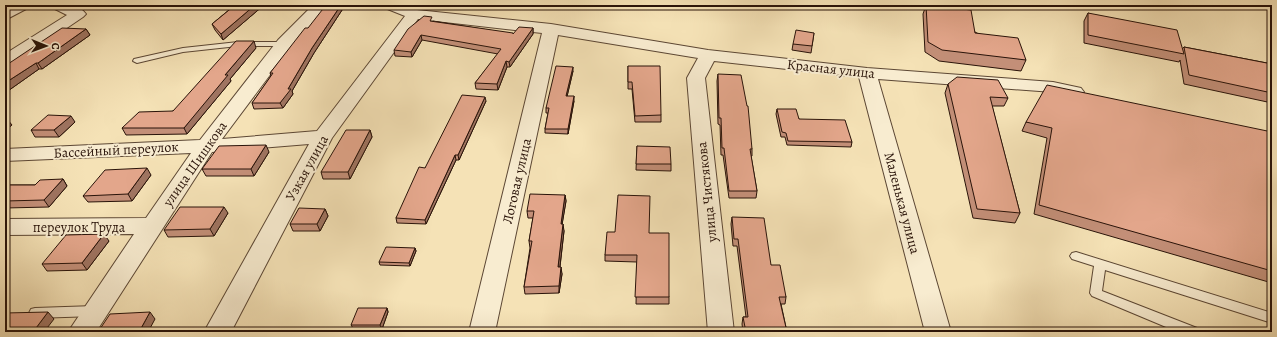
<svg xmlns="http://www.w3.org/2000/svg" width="1277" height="337" viewBox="0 0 1277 337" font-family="Alegreya,serif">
  <rect width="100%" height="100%" fill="#f5e2b6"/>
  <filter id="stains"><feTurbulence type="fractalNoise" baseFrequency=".005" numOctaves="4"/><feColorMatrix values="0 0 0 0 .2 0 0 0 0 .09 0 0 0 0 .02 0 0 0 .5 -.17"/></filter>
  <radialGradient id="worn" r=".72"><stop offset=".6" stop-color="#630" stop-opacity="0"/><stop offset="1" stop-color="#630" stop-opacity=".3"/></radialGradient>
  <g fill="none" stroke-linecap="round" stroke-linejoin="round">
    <!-- lane casing -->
    <g stroke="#5c4734" stroke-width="2">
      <g id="lane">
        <path d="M238,42H284L288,44L284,46H238L183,52L137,63L133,61L134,59L183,48Z"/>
        <path d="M1076,252L1272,313V323L1105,270L1102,291L1197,328L1198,332H1178L1092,296L1090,293L1094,266L1072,259L1070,256L1072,253Z"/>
        <path d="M95,306L99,308L101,311L99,314L95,316L35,318L31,317L29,313L31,309L35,308Z"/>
      </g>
    </g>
    <!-- street casing -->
    <g stroke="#5c4734" stroke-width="2">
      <g id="street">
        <path d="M12,5H31L28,8L5,20V9Z"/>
        <path d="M50,5C62,5 78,3 86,14L83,17L11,66L5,67V54L67,15L53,8Z"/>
        <path d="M313,5H329L290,48L222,139L317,131L405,16L385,8L382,5H404L417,10L551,24L708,50L867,68L1053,82L1081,88L1084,92L1081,96L1075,97L1053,92L878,79L951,332H925L859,77L714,61L705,78L734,332H708L687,78L698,58L558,35L495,332H469L542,33L418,19L332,138L231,332H204L309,144L212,152L96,332H68L134,234L5,235V219L146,218L191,153L5,161V149L200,140L278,40Z"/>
      </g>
    </g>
    <!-- lane -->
    <use href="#lane" fill="#f8ecd0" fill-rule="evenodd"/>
    <!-- street -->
    <use href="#street" fill="#f8ecd0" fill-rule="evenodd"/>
  </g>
  <!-- wall -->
  <g fill="#c38f78" stroke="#291309">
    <path d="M228,5H264L223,40L215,30L212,24L230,9Z"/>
    <path d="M926,5L1026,60L1021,71L939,61L925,52L923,14Z"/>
    <path d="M344,7L314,53L292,91L293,94L283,108L254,109L252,103L271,76L270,73L308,28Z"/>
    <path d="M1088,13L1182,49L1184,47L1272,64V103L1184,84L1180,60L1179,62L1084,43V21Z"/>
    <path d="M433,21L513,34L533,28V34L510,67H507L498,90L476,89L475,83L498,54L422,40L412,57L395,56L394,50Z"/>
    <path d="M86,29L90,35L42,69H39L5,93V66Z"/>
    <path d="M814,33L811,53L792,50L793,44Z"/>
    <path d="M256,48L230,79L231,81L187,134L126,135L122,128L173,111Z"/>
    <path d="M628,66L661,115V122H635L632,89H628Z"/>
    <path d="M573,71L567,96L574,101L568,134L545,133V129L548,113H546V108Z"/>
    <path d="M718,74L752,149V156H751L757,191L756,198H729L723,155H721L720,125L718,124L717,81Z"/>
    <path d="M948,84L1008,98L1004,106H992L1020,213L1015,223L973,218L945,93Z"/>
    <path d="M486,101L459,160H456L426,224L397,223L396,218L425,168Z"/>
    <path d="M777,109L799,119L852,142L851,147L787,145L785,137H781L776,114Z"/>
    <path d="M75,122L59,137H35L31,130Z"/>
    <path d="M1026,122L1272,132V283L1034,214L1047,138L1022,131Z"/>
    <path d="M370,130L372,137L350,179H323L321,172Z"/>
    <path d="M637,146L671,164V171L636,170Z"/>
    <path d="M269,152L254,176H206L202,169Z"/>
    <path d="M151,175L132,201L88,202L83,196Z"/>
    <path d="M63,179L67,186L49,207L5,208V185H35Z"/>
    <path d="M565,195L566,201L562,224L564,231L560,267L562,274L559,293L525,294L524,287L530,248L529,241L533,218H528L527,211Z"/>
    <path d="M325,209L328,216L320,231H293L290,224Z"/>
    <path d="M228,213L214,236L168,237L164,230Z"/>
    <path d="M732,217L771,265L786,297L785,304H781L787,332H743L742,324L743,317H746L737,246H733L731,224Z"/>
    <path d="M615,232L649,233L669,297V304H636L637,262L605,261V255Z"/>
    <path d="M109,241L87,270L47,271L42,264Z"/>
    <path d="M415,248L416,251L410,266L380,265L379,262Z"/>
    <path d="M387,308L388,312L382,329L353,328L351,325Z"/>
  </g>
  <!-- shaded-wall -->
  <g fill="#9f7461" stroke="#291309">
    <path d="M255,5H264L223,40L221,34Z"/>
    <path d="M341,5H343L344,7L314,53L292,91L293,94L283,108L280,103L288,89L312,48Z"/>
    <path d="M533,28V34L510,67L509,62Z"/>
    <path d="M86,29L90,35L42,69L38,63Z"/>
    <path d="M421,35L422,40L412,57L411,52Z"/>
    <path d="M254,41L256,48L230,79L231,81L187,134L184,128L225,75Z"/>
    <path d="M506,61L507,67L498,90L497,84Z"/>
    <path d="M36,63L39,69L5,93V83Z"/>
    <path d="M573,67V71L566,101V96Z"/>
    <path d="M574,96V101L568,134V129Z"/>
    <path d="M485,97L486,101L459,160L458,155Z"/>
    <path d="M71,116L75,122L59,137L54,130Z"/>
    <path d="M7,119L12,125L5,131V120Z"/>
    <path d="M370,130L372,137L350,179L348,172Z"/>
    <path d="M266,145L269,152L254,176L251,169Z"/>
    <path d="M455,155L456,160L426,224L425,220Z"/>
    <path d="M147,168L151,175L132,201L128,194Z"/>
    <path d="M63,179L67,186L49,207L44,200Z"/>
    <path d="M565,195L566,201L561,231V224Z"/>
    <path d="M224,207L228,213L214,236L210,229Z"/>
    <path d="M325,209L328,216L320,231L317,224Z"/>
    <path d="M563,224L564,231L559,274L558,267Z"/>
    <path d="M104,234L109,241L87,270L82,263Z"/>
    <path d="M415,248L416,251L410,266L409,263Z"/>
    <path d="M561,267L562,274L559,293V286Z"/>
    <path d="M387,308L388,312L382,329L380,325Z"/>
    <path d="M48,312L54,319L44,332H33Z"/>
    <path d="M150,312L155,319L148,332H139Z"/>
  </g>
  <!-- building -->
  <g fill="#e3a68b" stroke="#291309">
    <path d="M228,5H255L221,34L212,24L234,6Z"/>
    <path d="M326,5H341L312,48L288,89H291L280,103H252L273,73H270L305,28H308Z"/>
    <path d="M926,5L971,10L975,33L1018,38L1026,60L942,50L928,42Z"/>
    <path d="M1088,13L1177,30L1184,54L1088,35Z"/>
    <path d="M424,16L432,17L430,21L513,33V34L519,27L533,28L509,62L506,61L497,84L475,83L501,49L421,35L411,52L394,50L408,29Z"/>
    <path d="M62,28L86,29L38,63H36L5,83V66Z"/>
    <path d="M796,30L814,33L812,46L793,44Z"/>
    <path d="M236,41H254L225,75H228L184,128H122L139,112L173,111Z"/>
    <path d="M1184,47L1272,64V93L1189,75Z"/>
    <path d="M556,66L573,67L566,96H574L568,129H545L549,108H546Z"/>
    <path d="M628,66H660L661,115L635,116L632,82H628Z"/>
    <path d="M718,74L741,75L747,106H748L752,149H750L757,191H729L724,148H722L721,118H719Z"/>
    <path d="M957,77L998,80L1008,98L990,97L1020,213L977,209L948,84Z"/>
    <path d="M1047,85L1272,132V271L1039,205L1052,128L1026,122Z"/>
    <path d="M462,95L485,97L458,155H455L425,220L396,218L419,167L425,168Z"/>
    <path d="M777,109H796L799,119L845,120L852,142L788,141L786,133L782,132Z"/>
    <path d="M48,115L71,116L54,130H31Z"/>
    <path d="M346,130H370L348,172H321Z"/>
    <path d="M266,145L251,169H202L219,146Z"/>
    <path d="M637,146L670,147L671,164H636Z"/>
    <path d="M147,168L128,194L83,196L105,170Z"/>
    <path d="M63,179L44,200L5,201V185H35L40,180Z"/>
    <path d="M530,194L565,195L561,224H563L558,267H561L559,286L524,287L532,241H529L534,211H527Z"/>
    <path d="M618,195L650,196L649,233H669V297H635L637,255H605L607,232H615Z"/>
    <path d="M180,207H224L210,229L164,230Z"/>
    <path d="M299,208L325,209L317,224H290Z"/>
    <path d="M732,217L764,218L771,265H780L786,297H779L787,332H746L743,317H748L738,239H734Z"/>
    <path d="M104,234L82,263L42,264L66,235Z"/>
    <path d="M386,247L415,248L409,263L379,262Z"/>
    <path d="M358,308H387L380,325H351Z"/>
    <path d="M48,312L33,332H5V313Z"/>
    <path d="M150,312L139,332H98L110,314Z"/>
  </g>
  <g text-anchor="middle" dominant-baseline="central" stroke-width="4" stroke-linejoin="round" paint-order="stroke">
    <!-- street labels -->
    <g font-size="14" fill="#291309" stroke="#f8ecd0">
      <text transform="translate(831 69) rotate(6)">Красная улица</text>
      <text transform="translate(116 150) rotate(-3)">Бассейный переулок</text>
      <text transform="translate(195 164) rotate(-55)">улица Шишкова</text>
      <text transform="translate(307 168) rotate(-61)">Узкая улица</text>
      <text transform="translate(517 181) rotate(-77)">Логовая улица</text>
      <text transform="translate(707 192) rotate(-96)">улица Чистякова</text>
      <text transform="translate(902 203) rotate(75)">Маленькая улица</text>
      <text x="79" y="227">переулок Труда</text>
    </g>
  </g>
  <!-- margin -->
  <rect width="1277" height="337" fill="none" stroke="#f5e2b6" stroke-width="20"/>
  <rect x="6" y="6" width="1265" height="325" fill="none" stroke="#291309" stroke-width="2"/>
  <rect x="10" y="10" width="1257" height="317" fill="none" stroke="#291309"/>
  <!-- north arrow -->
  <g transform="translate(46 46) rotate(91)" stroke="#f8ecd0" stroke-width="3" paint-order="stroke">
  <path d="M0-3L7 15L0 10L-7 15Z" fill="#291309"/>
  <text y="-6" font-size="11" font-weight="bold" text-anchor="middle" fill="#291309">С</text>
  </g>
  <rect width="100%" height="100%" filter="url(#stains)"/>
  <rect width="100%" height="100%" fill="url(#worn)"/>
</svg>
